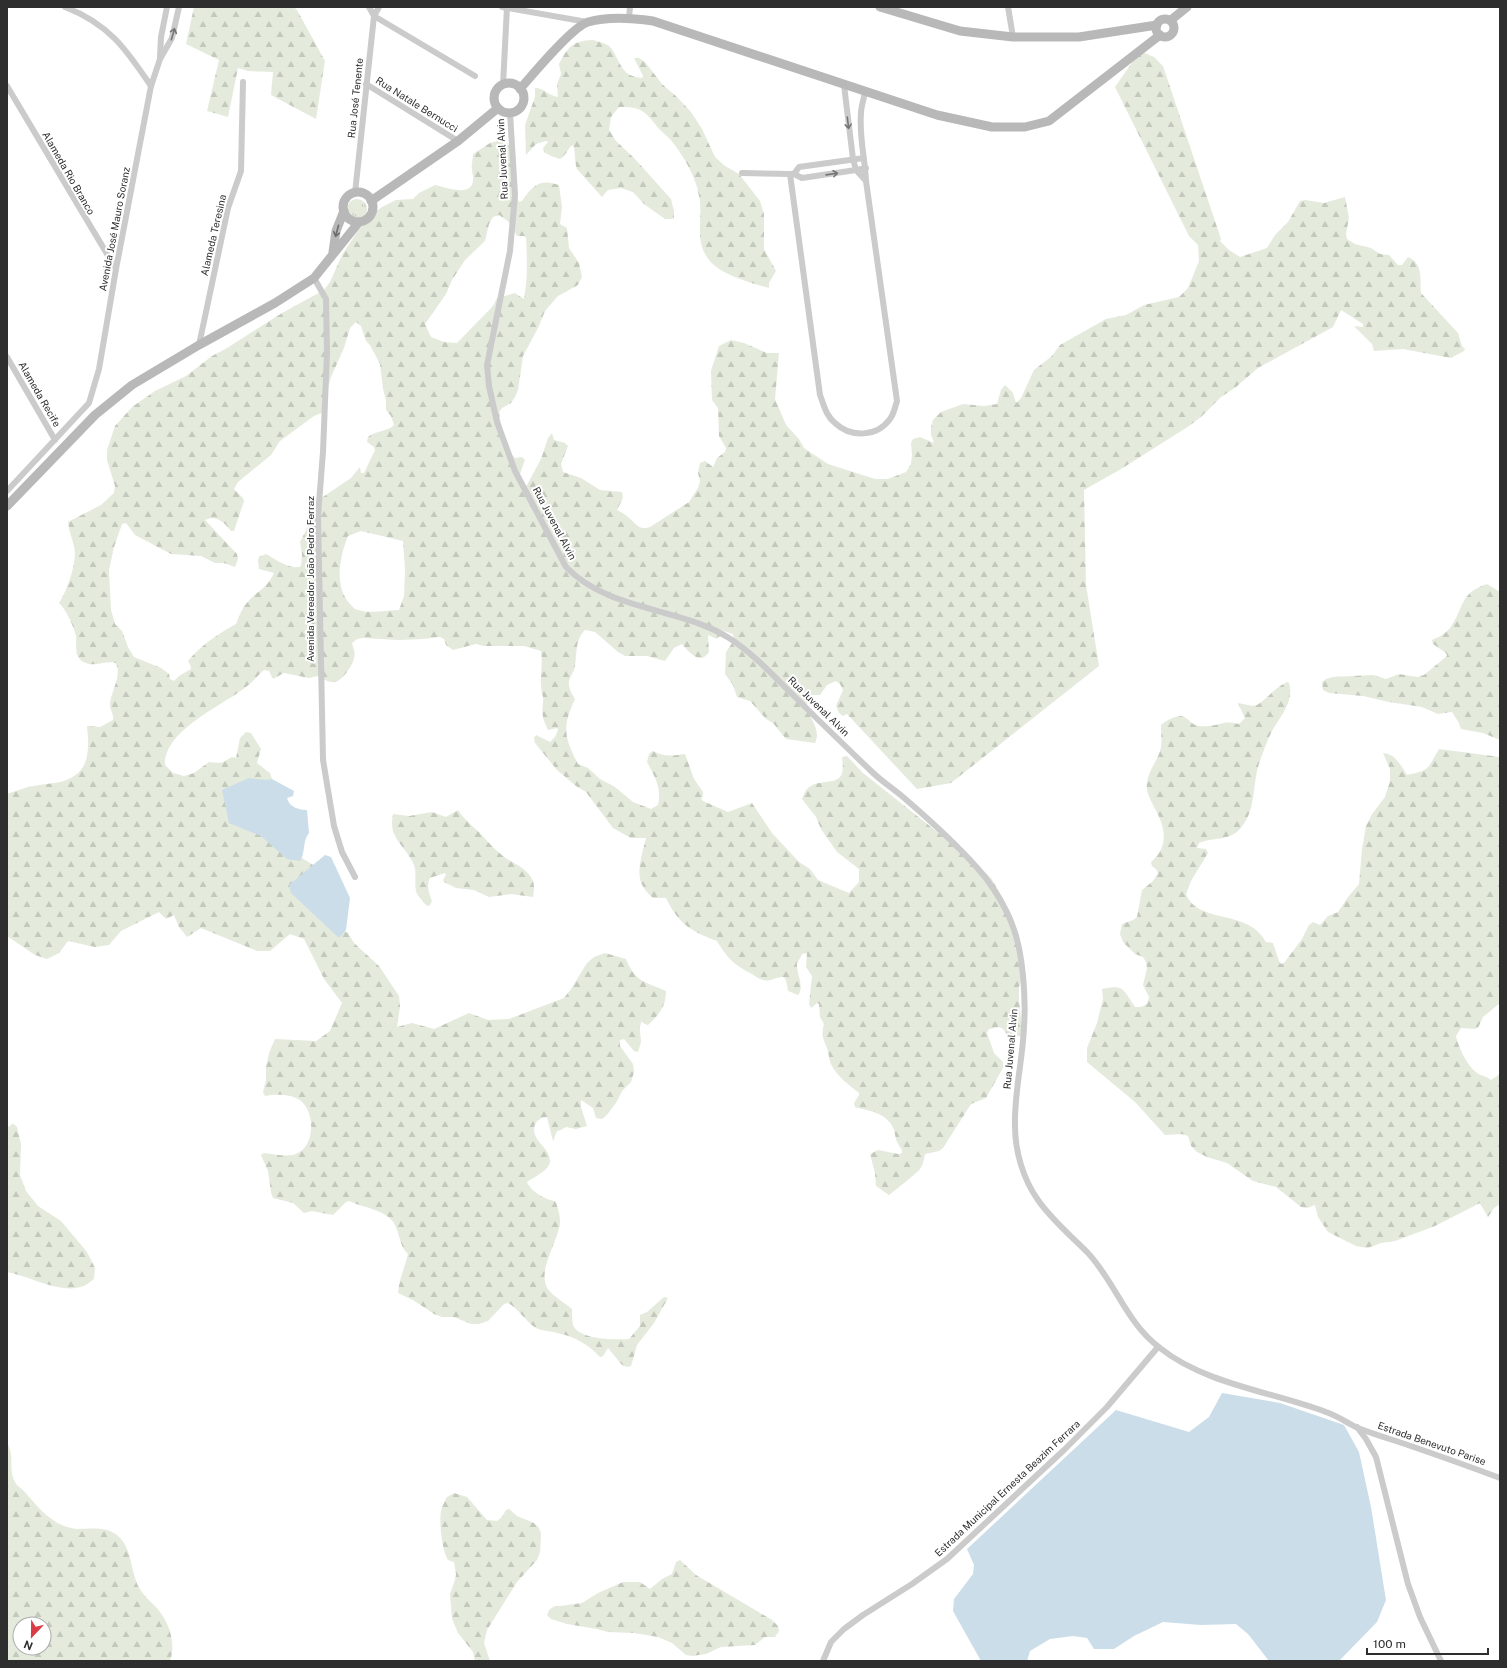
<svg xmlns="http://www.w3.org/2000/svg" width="1507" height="1668" viewBox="0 0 1507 1668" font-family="'Public Sans',sans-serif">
  <defs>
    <pattern id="grass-tufts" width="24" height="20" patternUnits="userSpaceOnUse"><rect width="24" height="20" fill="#e4eadc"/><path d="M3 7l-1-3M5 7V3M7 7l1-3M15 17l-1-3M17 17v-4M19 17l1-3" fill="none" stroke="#c4c9bd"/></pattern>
    <pattern id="forest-firs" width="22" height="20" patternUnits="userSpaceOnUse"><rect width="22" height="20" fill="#e4eadc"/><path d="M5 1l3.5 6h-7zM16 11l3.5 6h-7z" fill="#c4c9bd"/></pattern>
  </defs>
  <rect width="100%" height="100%" fill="#fff"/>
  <!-- grass -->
  <circle fill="url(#grass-tufts)" cx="357" cy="209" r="10"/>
  <!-- forest -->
  <g fill="url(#forest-firs)" fill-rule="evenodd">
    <path d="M194,7H294L297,10L325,61L316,119L271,95L273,72L248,71L238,68L228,117L207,111L219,60L186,44Z"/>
    <path d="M593,40C599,42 607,43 611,48C621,62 620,76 642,78L643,76L634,58H639L645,62L662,84L677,97L691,112L702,129L715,157L725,166L739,174L760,201L764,214V249L776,271L769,283V288C751,283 721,275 709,260C693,239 704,218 699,196C696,177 685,159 674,144C670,138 664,134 659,129C655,124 650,117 645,113C638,107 628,107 619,107L611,117L609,130L616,141L635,159L671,199L674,211V219H665L644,204L633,192L621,188L608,190L602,197L577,169C574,161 576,153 573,145C567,148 567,155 560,159L551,156L544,152L543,148L548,142L546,141L536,144L526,155L525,125L535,97V88C544,88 549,96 558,97L557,84L561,74L559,64C568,47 572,41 593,40Z"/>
    <path d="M1140,51L1154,57L1163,66L1221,239L1220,241L1229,250L1240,257L1267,248L1275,235L1288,222L1300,201L1305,200L1324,203L1345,197L1349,218L1346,234L1347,239L1355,244L1371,248L1380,254L1389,255L1398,265H1402L1408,257C1423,263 1420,279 1421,293L1458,333L1462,346L1465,349L1464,351L1451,358L1403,349L1374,351L1372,344L1354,326L1363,327V324L1341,310L1333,327L1258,368L1236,387L1221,397L1201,417L1189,426L1121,469L1084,490L1086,585L1099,666L951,783L917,789L847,714L843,716L839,713L836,706L843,690L840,684L836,681L827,685L820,695H810C799,713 824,725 815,743L786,739L773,723L766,719L750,701L737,697L733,685L725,674L726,652L734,640L733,634L718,629L720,636L717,639L708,635L709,652C700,666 689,652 682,644L674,648L665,661L647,656H625L618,652L595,632L585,630C575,639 577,654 575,666C574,672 570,676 569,681C568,688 572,694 575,699C562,727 564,737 578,764L588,768L600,779L615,787L633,802L651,809L658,805C662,788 655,777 647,762L649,754L653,751C664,757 672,756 685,754L694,779L703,792V796L701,799L703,801L728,812L752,803L772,833L799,862L810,869L818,880L849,893L859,882V869L837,852L821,829L816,817L802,799C804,794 806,788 811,786C828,777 847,790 842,757L847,756L863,773L945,838L991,878L1003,898L1018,932L1023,973L1019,987V1000L1023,1037L1012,1035L1009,1037L1003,1029L999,1027L989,1029L987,1033L994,1053L1003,1062V1068L986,1098L971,1104L943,1148L939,1151L925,1154C924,1159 923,1165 920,1169C918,1172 892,1193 889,1195L876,1186L875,1173L870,1154L878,1150L898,1154L902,1153V1150C896,1142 896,1139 894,1130C888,1113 870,1111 855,1107L854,1103L859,1095V1093C849,1085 838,1077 832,1066C829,1061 829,1054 827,1048C823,1038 821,1035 824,1024L820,1017L819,1004L817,1003L811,1008L809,1004L812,976L806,967L807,953L802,954C801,957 798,961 797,963C796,973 805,987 798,995L788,991L786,980L784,977C777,976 771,982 763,980C759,979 755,976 752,974C733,964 728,959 717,941C690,931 678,923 666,898H653C650,895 646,892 644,888C634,875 643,852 646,838H631L613,828L586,792L576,786L557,770L535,743L534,738L536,735L550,742L555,737L558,730L557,728L548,730C542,717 542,716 543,702C544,697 541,692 541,687C540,675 543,663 541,651L524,646H483L476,644L453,650L446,645L444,639L440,637L423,639L399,640L363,638L357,639L352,643C353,648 356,653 354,658C353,665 342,681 335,682C329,683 323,679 318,676L309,678L284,673L273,679L269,671L264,670C258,675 253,682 246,687C222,706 164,730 165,765L173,773L184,776L194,773L209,762L221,763L232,757L236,758L240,738L246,732L251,733L261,749L257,763L270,773L272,779L269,788L272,840L315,866L335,926L348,933L354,943L379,966L399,996L400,1007L397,1027L412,1023L434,1029L469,1013L488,1020L509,1019L564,998L571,989L587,963L594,957L605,953L626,959C636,983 644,981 666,991C666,1006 659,1015 648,1025L645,1024L642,1021C638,1028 641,1034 641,1042C640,1045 639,1049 638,1052L634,1051L624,1039L620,1040V1046L633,1064L634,1072L631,1082L622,1091L616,1103L606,1116L602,1119L596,1118L593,1108L581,1100V1107L587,1126L576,1129L566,1127L561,1130L557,1131L553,1141L547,1117C536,1118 531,1127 536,1137C540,1145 550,1151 550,1161C550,1170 534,1177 527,1182C530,1191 546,1200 555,1201C558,1207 560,1215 560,1222C559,1240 536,1272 548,1289C554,1297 565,1303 572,1309C572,1314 572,1320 573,1325C579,1340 615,1340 629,1339L640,1326V1315L647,1312L664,1297L668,1298L654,1323L637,1345L631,1366L627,1367L622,1365L608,1348L603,1356L600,1357C589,1345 574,1336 557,1333C551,1331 542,1331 536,1328C525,1321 519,1309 508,1303L504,1304L488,1321L479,1324H471L454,1317H442L434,1314L413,1300L398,1293C399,1279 405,1267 408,1254C399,1246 400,1233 394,1223C384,1209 364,1208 349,1201L346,1202L333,1215L312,1211L304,1213L293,1203L273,1198L271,1192L268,1171L261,1155L264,1153C275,1154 288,1158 298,1153C315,1145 315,1112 301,1101C292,1094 276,1094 265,1096L263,1092L266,1080V1067L269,1053L275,1039L316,1041L330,1031L342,1003L324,979L304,939L290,934L270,951H257L201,928L187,937L179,927L174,915L166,919L159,912L121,931L109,945L95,947L68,941L59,953L47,959L35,955L7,936V794C14,792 21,789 28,787C37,785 46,784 55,783C89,777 90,755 87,726L100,727L113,720C114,714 110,710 110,704C111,691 122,676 116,663C106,660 95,667 86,663C73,658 77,647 76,636C74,627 66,609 59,603C67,591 78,561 74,546C72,538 69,531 68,522L101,505L114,493L115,486L107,460V450L115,426L132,407L155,391L186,376L212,356L227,348L282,313L324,290L330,282L342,255L359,229L371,215L382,207L396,200L413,199L419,193L435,185C445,187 472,198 473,180C474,177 472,173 472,170C471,165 473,160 473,154L490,143L504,139C516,148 511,186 519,202L522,201C532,186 540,178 559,185L562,207L560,224L567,228L569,248L579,263L582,277L578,285L558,296L545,311L538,328L523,356L518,390L515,397L511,403L502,408L499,412L500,419L504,436L512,455L515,458L522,457L525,460L520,474L521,484L524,487L527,485L541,459L548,438L552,433L554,440L565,443L568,446L561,464L563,472L581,478L600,490L622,492L623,498L617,510C621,512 625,514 628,517C636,523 638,531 650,527L689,502L698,488L700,481L698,473L700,463L705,461L713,467L717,458L725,452L726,448L719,436L718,408L712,400L711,371L719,346L731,340L744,343L767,353H779L775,399L786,425L799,439L804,448L828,464L875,479H888L906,472L911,464L912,455L911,443L913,439L920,437L934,443L931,435V427L933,420L941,412L963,404L984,406L997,404L1001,390L1005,385L1013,393L1016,403L1021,398L1034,370L1052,356L1060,345L1106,319L1126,315L1144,305L1179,297L1188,288L1199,261L1198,245L1189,236L1115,87ZM499,215L509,222L517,236H524L526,237C527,258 528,278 524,299L515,293L497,298L493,306L457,343L444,342L431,337L425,324L446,294L452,280L465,260L485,241L489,224L493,217ZM356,322L361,326L366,341L370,345L380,364L383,389L386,400V410L391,416L394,425C388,432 376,430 368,437L367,442L374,447L375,450L364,473H361L360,467L351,478L317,501L315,513L300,542L302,554L301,566C291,571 275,559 266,554L259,557L258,560L259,569L274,573C267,589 256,591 246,604C241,610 239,617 236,624C218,634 201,645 188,661L191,667V669L179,676L174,681L170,679L169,674L161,668L134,657L128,647L122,631L115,624L111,610L109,570L114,547L122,524L126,523L135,535L171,554L201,556L215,563H224L235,567L238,559L237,554L205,520C216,515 224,522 231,531H234L244,501L243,498L234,489L238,482L271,455L280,441L314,416L327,411V391L331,377L344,348L350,328ZM361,531L403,541L405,570L404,596L399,610C386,610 371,614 358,610C355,610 353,607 351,605C333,587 340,556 348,536Z"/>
    <path d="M1487,584L1500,592V740L1483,733L1461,729L1459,723L1452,712L1438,714L1422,707L1389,702L1363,696L1329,693L1323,690L1322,682L1326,679L1333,677L1373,675L1386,679L1399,674L1417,677L1424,675L1447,656L1446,653L1433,644L1432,640C1439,637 1445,634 1450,628C1464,609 1459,593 1487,584Z"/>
    <path d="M1287,682L1289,683C1295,702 1279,717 1271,733C1267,741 1264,750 1261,758C1251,782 1258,811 1239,830C1228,841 1213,837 1199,843L1197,848L1206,849L1208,853L1191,881L1186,894C1198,925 1248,908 1266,942L1273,943L1279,961L1281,964L1284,963L1302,939L1309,925L1313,922L1320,925L1328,916L1338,912L1348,897L1359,884L1362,849L1366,826L1372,814L1385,797L1390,781V769L1383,753C1396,754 1401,766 1407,775C1431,770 1427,769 1439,749L1500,757V1003L1483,1017L1478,1028L1475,1029L1461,1028L1456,1036C1458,1046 1467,1066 1477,1073C1481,1076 1485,1075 1491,1080L1500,1074V1204L1494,1208L1488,1217L1480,1203L1435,1226L1395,1241L1381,1243L1368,1248L1356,1246L1328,1232L1318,1217L1315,1205L1307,1208L1301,1207L1276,1187L1253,1181L1227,1163L1207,1157L1197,1152L1191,1146L1188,1136L1182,1134L1165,1135L1135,1102L1087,1062V1048L1097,1023L1103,999L1102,989C1125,984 1123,990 1135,1007H1141L1147,1004L1149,997L1143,985L1147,968L1146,962L1143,957L1135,954L1123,942L1120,934L1122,924L1133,920L1137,917L1142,890L1152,882L1158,874L1157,870L1152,866L1151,862C1170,846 1165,826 1154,807C1152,802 1148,796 1147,790C1145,772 1159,761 1161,747C1162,740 1161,732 1161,725C1165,721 1175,716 1181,716C1188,717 1191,725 1199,726C1209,727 1215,725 1224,723C1228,722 1234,723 1239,724L1245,718L1238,703C1244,704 1251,707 1257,705C1267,699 1274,688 1287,682Z"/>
    <path d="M458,810C464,819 471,825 479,832C487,841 494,849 503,856C513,864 526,867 532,879C535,884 534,891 533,897L511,894L489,897L474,890L456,888L444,882L443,880L446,875L445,873L430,878C426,886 429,893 432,901L430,905L427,906C424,902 417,896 416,891C414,881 418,870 412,861C403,843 388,838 393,814L409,816L432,812L446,817Z"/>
    <path d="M12,1124H14L17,1127L21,1144L20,1175L26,1191L38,1206L61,1221L87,1252L95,1268L94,1279C91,1281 88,1284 84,1286C59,1295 31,1276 7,1272V1128Z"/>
    <path d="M7,1441C8,1445 11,1451 11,1455C12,1464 10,1474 15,1482C17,1486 21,1488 24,1491C38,1507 53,1527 77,1529C90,1529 107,1526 118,1536C133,1549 130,1573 140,1589C145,1598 154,1604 160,1612C170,1625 176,1645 170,1661H7ZM20,1624H44V1648H20Z"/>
    <path d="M454,1493L467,1497L487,1520L497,1521L502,1517L506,1510L509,1509L517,1516L534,1523L539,1528L541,1534L540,1552L537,1560L517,1582L487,1630L484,1643L490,1661H475L473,1652L458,1633L452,1619L450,1594L455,1580L456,1574L454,1562L448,1560C442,1550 439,1524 441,1511C442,1506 445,1501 447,1497Z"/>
    <path d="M680,1560L696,1575L772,1620L778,1626L779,1631L775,1637H765L755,1645L721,1647L706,1654L692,1656L686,1655L672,1643L658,1637L634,1633L608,1632L597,1629L567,1624L551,1619L547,1615L549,1610L553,1607L582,1603L598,1593L623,1582H640L650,1589L662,1579L672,1574L676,1562Z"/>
  </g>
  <!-- water -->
  <g fill="#cadde9">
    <path d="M249,778L265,780L272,779L294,791L293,796L287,798C289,807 299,810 307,810L309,833C302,841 306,852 300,861L287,859L261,836L229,823L222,790Z"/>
    <path d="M325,855L331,857L350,898L346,930L339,938L291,893L289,885Z"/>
    <path d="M1222,1393L1280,1403L1344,1425L1359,1452L1371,1507L1386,1600L1377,1622L1339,1661H1269L1248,1634L1236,1624L1201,1625L1163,1622L1134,1636L1114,1649H1094L1087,1638L1073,1636L1050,1639L1030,1651L1027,1661H981L953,1611L954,1599L973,1574L974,1565L967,1549L1116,1410L1189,1432L1209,1417Z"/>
  </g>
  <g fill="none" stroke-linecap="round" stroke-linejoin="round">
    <!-- street -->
    <g stroke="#cbcbcb" stroke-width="6">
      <path d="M65,7C109,24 126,49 151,86"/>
      <path d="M369,7L374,16L475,76"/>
      <path d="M502,7L587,22"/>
      <path d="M1008,7L1013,37"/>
      <path d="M629,18L630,7"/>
      <path d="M160,57L161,37L167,7"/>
      <path d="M366,84L458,141"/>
      <path d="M503,85L507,7"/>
      <path d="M844,85L853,159L856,170L866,168"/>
      <path d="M7,86L116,269"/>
      <path d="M510,113L515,195L510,251L487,365L489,386L497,422L515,471L566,567C610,612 677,606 729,638C751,652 769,671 788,690C815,717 842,743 870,770C880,780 892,788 903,797C931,821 962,849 985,877C996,892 1007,909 1013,927C1023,952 1026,999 1024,1026C1023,1059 1014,1092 1015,1126C1015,1151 1023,1179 1038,1200C1051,1219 1070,1235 1087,1252C1115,1281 1126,1323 1160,1348C1205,1384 1273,1392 1326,1412C1338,1416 1347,1423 1358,1428C1373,1434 1390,1439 1405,1444C1437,1455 1468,1466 1500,1478"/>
      <path d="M864,158L799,167L794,174H790L820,395C824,405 826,416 835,423C851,438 877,437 890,419C894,414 895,407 897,401L866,181C865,159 859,136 861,113C861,106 864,99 865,92"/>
      <path d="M742,173L790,174"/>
      <path d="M794,174L802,178L856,170L866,181"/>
      <path d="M355,193L374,16L379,7"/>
      <path d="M314,278L326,299L327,352L323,452L318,516L323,760L334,826L342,852L355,877"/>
      <path d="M199,345L228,208L241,171L243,82"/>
      <path d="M7,357L55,440"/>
      <path d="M7,491L89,403L99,369L116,269L151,86L160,59L172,38L179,7"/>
      <path d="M1357,1427L1366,1439L1376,1457L1408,1584L1420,1617L1441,1661"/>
      <path d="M823,1661L831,1642L844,1629L863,1615L912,1584L947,1559L1064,1450L1107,1407L1158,1347"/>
    </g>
    <!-- secondary -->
    <g stroke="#b8b8b8" stroke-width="9">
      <path d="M880,7L960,31L1013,37H1079L1157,25"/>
      <circle cx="1165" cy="28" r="9"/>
      <path d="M1171,20L1187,7"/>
      <circle cx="509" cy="98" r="15"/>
      <path d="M520,89C533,74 572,27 588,22C609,16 632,18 653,21L937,115L992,127H1025L1049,121L1160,35"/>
      <circle cx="358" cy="207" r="15"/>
      <path d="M371,201L458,141L498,108"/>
      <path d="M333,252L336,231L344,211"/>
      <path d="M7,506L95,415L132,385L199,345L275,303L314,278L359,222"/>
    </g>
  </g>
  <!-- one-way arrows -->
  <defs><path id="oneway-shaft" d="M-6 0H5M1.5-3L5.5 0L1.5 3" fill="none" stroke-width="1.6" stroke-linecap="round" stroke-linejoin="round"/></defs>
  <g stroke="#757575">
    <use href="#oneway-shaft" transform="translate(173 34) rotate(-74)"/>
    <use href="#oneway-shaft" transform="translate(848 123) rotate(83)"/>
    <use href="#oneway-shaft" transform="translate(832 174) rotate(-8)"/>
  </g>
  <use stroke="#6c6c6c" href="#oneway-shaft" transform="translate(337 231) rotate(105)"/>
  <g text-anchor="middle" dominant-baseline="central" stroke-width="4" stroke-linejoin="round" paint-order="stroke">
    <!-- street labels -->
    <g font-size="10" fill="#2e2e2e" stroke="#fff">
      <text transform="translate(355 98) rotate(-84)">Rua José Tenente</text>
      <text transform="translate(417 104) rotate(32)">Rua Natale Bernucci</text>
      <text transform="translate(502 159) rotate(-93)">Rua Juvenal Alvin</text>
      <text transform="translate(69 173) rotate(60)">Alameda Rio Branco</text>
      <text transform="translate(114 229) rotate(-79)">Avenida José Mauro Soranz</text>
      <text transform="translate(213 235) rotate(-77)">Alameda Teresina</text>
      <text transform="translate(40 394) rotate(60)">Alameda Recife</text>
      <text transform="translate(555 523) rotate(62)">Rua Juvenal Alvin</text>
      <text transform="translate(310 579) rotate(-90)">Avenida Vereador João Pedro Ferraz</text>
      <text transform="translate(819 706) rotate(44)">Rua Juvenal Alvin</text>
      <text transform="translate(1010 1049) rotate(-85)">Rua Juvenal Alvin</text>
      <text transform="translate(1432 1443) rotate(19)">Estrada Benevuto Parise</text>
      <text transform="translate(1007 1488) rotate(-43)">Estrada Municipal Ernesta Beazim Ferrara</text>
    </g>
  </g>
  <!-- border -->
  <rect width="1507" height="1668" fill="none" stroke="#2e2e2e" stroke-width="16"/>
  <!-- north arrow -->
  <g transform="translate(32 1636) rotate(202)"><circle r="19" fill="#ffffff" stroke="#ababab"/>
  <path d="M0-3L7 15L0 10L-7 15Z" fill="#da3b47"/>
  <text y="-6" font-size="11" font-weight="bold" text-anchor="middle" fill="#2e2e2e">N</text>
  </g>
  <!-- scale -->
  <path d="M1367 1648v6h121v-6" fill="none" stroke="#2e2e2e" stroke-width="2"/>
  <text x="1373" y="1648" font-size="12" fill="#2e2e2e" stroke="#ffffff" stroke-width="3" paint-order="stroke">100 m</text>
</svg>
